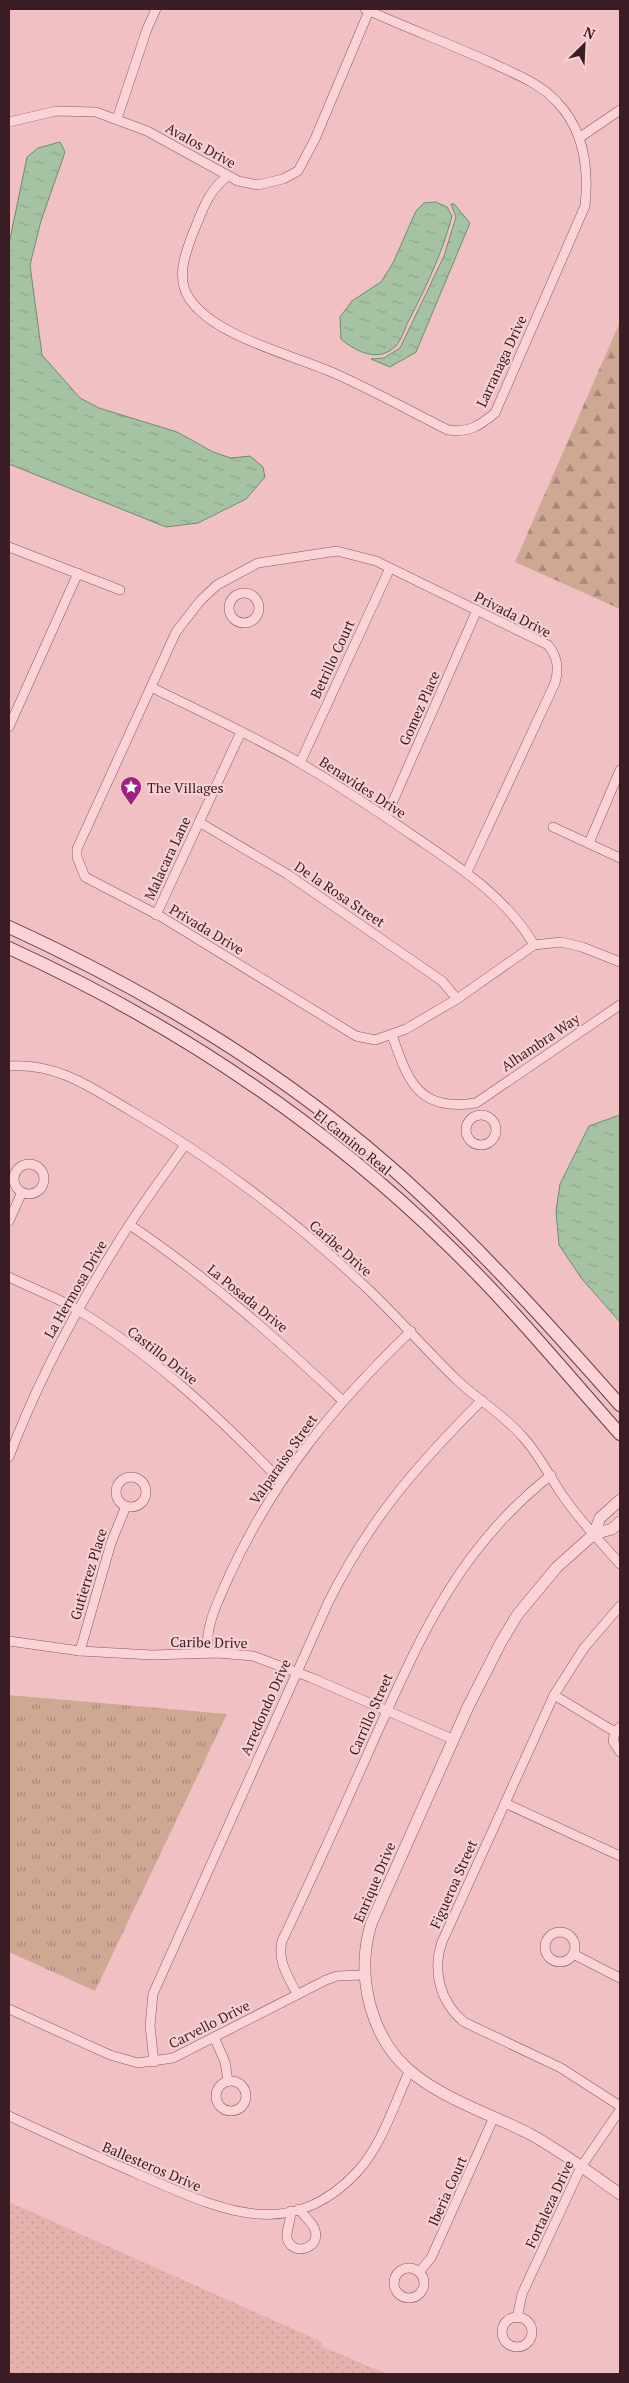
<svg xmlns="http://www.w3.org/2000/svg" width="629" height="2383" viewBox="0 0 629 2383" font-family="'PT Serif',serif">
  <defs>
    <pattern id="farmland-dots" width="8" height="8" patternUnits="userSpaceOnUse" patternTransform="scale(1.25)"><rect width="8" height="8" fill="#e6b1ad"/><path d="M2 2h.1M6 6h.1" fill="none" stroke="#c69895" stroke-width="1.8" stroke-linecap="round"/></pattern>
    <pattern id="grass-tufts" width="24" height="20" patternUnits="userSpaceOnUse" patternTransform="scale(1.25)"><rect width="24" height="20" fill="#cfa893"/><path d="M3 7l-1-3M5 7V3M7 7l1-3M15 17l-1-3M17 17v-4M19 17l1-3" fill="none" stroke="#a98878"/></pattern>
    <pattern id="forest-firs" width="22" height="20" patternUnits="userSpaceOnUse" patternTransform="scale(1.25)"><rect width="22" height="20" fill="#cfa893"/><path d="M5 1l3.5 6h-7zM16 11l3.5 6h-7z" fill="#a98878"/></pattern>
    <pattern id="water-ripples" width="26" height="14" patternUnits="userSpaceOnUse" patternTransform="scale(1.25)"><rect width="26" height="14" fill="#a5c2a3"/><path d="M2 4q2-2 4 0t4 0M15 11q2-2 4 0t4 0" fill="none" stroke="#8fa68c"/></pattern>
  </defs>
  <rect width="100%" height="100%" fill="#f0c0c3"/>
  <!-- farmland -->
  <path fill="url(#farmland-dots)" d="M9,2202L322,2342L321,2346L387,2374H9Z"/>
  <!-- grass -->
  <path fill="url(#grass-tufts)" d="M9,1695L227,1714L95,1991L9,1952Z"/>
  <!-- forest -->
  <path fill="url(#forest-firs)" d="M620,322V609L515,562Z"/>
  <!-- water -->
  <g fill="url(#water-ripples)" stroke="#6a906a">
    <path d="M60,142L65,152L41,221L30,265L42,355L80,398L99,408L177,432L213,452L231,458L250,456L263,467L265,477L246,499L198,523L166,527L9,464V244L27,157L38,148Z"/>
    <path d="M436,202L447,207L452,216C442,254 426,287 408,322C405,329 401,340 396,346C379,363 356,352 341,339L340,317L352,301L381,282L393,263L416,211L424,203Z"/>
    <path d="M451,204H454L470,223L416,352L390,367L371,359L384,358L400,348L444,256L456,217Z"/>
    <path d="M620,1115V1322L582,1279L559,1245L556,1211L560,1184L589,1126Z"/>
  </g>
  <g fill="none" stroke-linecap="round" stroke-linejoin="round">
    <!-- minor casing -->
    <g stroke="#8a5763" stroke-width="10">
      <g id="minor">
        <path d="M117,119L147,29L156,9"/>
        <path d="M9,122L56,111L96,112L147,131L238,181L258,185L283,179L298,171L315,139L369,11"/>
        <path d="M579,138L620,110"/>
        <path d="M228,176C208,190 202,212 193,233C185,254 176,278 189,298C214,337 294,355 336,374C374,391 410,411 448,430C469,433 479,426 495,413L585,206C589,169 584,130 557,102C540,83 515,74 492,63C450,44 407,28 365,9"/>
        <path d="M9,547L120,590"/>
        <circle cx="244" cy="608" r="15"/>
        <path d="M151,687C201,712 252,735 300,763C340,786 380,813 418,839C462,869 507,898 534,945"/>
        <path d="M9,727L78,573"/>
        <path d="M300,763L390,568"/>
        <path d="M386,817L477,610"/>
        <path d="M199,822L287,874L442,981L457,999"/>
        <path d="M553,827L620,858"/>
        <path d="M589,843L620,770"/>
        <path d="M467,872L555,683C559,669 558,657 548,645L376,561L337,551L258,563L217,585L200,601L176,632L77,849V857L85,877L160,916L356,1036L375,1040L406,1029L457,999L534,945L561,942L582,947L620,962"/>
        <path d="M156,915L241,732"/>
        <path d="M392,1035C408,1081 418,1112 476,1103L620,1005"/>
        <path d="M9,1066C58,1063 90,1087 131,1111C217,1161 298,1223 370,1291C400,1320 428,1352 458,1381C478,1400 503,1414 522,1436C539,1454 549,1476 563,1496C579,1520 601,1542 620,1564"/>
        <circle cx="481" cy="1130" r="15"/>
        <circle cx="29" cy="1179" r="15"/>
        <path d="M9,1221L22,1192"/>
        <path d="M130,1225C207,1277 275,1337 342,1400"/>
        <path d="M9,1277C29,1287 51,1295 71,1306C150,1352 218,1416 281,1481"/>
        <path d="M9,1457C37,1383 74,1313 116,1246C137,1211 162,1178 185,1145"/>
        <circle cx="131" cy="1492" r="15"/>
        <path d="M620,1606L584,1648L554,1695L442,1942C432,1971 440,2002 464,2022L561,2068L620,2106"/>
        <path d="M9,1641L80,1651L152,1655L217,1653L253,1656L312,1678L452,1739"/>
        <path d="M80,1651L111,1543L126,1506"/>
        <path d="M207,1653C206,1622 218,1602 230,1574C275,1477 334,1405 411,1331"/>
        <path d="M554,1695L615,1732"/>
        <path d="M620,1727L615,1732L613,1741L620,1752"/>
        <path d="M505,1803L620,1856"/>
        <circle cx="560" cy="1947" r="15"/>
        <path d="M573,1954L620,1978"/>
        <path d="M297,1994C288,1976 277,1961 282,1941C315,1872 346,1803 377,1733C423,1631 460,1547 551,1475"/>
        <path d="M9,2009L110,2055L138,2063L173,2058L326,1980L337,1976L363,1975"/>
        <path d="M214,2037L225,2062L228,2081"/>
        <path d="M154,2062L150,2026L153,1994L328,1603C369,1520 417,1465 482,1400"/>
        <circle cx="231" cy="2096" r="15"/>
        <path d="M9,2116C52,2136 96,2156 140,2175C217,2208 289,2246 358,2171C383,2143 394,2104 410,2070"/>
        <path d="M291,2211C291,2220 286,2231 287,2238C292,2257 321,2249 315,2230C313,2223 304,2216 299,2209"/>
        <circle cx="409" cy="2283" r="15"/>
        <path d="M419,2272L431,2258L494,2117"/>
        <circle cx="517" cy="2332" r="15"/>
        <path d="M517,2318L522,2294L581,2167L620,2110"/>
      </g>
    </g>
    <!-- tertiary casing -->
    <g stroke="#8a5763" stroke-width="12">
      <g id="tertiary">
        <path d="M620,1500L600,1518L594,1534L557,1567L518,1614L501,1642L467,1709L371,1924C355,1978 371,2044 419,2078C452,2102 492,2115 528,2133C560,2150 590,2173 620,2194"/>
        <path d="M594,1534L612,1529L620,1522"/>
      </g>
    </g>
    <!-- secondary casing -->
    <g stroke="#6c3a47" stroke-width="14">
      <g id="secondary">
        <path d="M9,927C151,992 289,1075 405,1180C482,1250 551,1327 620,1405"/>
        <path d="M9,948C171,1022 321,1121 449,1246C510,1305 564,1371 620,1434"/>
      </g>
    </g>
    <!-- minor -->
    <use href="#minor" stroke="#fad3d6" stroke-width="9"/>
    <!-- tertiary -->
    <use href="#tertiary" stroke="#fad3d6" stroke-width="11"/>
    <!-- secondary -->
    <use href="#secondary" stroke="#fad3d6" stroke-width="12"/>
  </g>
  <!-- icons -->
  <defs>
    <g id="sight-pin" transform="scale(1.125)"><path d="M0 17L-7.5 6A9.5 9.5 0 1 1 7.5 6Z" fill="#9c2480" stroke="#f7d0d2"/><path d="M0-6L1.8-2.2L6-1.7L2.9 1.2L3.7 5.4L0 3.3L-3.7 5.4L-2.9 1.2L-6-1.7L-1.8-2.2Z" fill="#fff"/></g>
  </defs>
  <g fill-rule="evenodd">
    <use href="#sight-pin" x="131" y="787"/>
  </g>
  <g text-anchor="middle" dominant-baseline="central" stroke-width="4.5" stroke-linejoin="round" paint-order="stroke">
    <!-- street labels -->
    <g font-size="14" fill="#391c24" stroke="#f7d0d2">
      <text transform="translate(201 145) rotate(29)">Avalos Drive</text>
      <text transform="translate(501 361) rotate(-65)">Larranaga Drive</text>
      <text transform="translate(513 614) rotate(27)">Privada Drive</text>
      <text transform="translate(332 659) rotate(-65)">Betrillo Court</text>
      <text transform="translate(419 708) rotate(-66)">Gomez Place</text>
      <text transform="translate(363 787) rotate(33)">Benavides Drive</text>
      <text transform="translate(167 858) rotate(-65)">Malacara Lane</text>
      <text transform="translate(340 894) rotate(34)">De la Rosa Street</text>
      <text transform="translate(207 929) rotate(31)">Privada Drive</text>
      <text transform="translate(540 1042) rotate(-34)">Alhambra Way</text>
      <text transform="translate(353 1142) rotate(39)">El Camino Real</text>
      <text transform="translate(341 1248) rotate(41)">Caribe Drive</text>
      <text transform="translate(75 1289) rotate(-60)">La Hermosa Drive</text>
      <text transform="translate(248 1298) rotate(39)">La Posada Drive</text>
      <text transform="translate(163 1355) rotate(38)">Castillo Drive</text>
      <text transform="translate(283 1459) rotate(-55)">Valparaiso Street</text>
      <text transform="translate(88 1574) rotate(-73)">Gutierrez Place</text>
      <text transform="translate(209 1642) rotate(1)">Caribe Drive</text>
      <text transform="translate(265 1707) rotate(-66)">Arredondo Drive</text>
      <text transform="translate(370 1714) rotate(-66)">Carrillo Street</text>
      <text transform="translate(374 1882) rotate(-67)">Enrique Drive</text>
      <text transform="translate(453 1884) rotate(-66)">Figueroa Street</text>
      <text transform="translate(209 2024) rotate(-27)">Carvello Drive</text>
      <text transform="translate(152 2166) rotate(23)">Ballesteros Drive</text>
      <text transform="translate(447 2191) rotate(-66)">Iberia Court</text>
      <text transform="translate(549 2204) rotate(-65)">Fortaleza Drive</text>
    </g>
    <!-- poi labels -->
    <g font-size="14" fill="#391c24" stroke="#f7d0d2" text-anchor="start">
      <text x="147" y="787">The Villages</text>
    </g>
  </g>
  <!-- border -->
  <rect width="629" height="2383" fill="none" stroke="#391c24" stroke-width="20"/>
  <!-- north arrow -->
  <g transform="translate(584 45) rotate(24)" stroke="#f7d0d2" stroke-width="4" paint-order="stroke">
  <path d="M0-4L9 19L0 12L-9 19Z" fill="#391c24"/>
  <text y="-8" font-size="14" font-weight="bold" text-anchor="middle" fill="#391c24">N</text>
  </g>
</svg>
